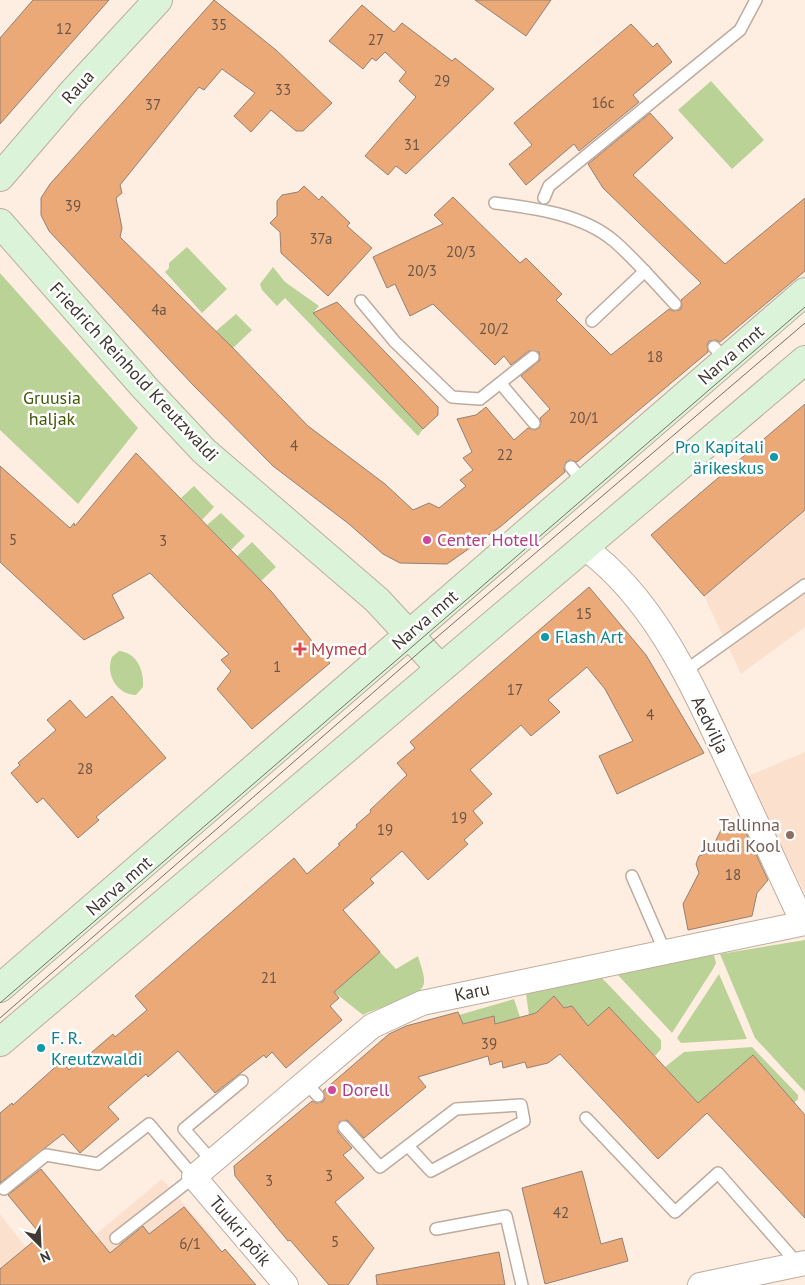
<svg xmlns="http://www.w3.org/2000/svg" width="805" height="1285" viewBox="0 0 805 1285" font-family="'PT Sans',sans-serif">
<rect width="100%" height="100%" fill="#feeee2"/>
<g fill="#fbe0cd">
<polygon points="805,404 805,627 741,674 704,596 651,535"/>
<polygon points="805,752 805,893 746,777"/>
<polygon points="162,1179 216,1241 160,1285 0,1285 0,1214 47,1275"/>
</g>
<g fill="#bad296">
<polygon points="711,81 764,140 732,169 678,110"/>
<polygon points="187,247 227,289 202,313 165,272 169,268 169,263"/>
<polygon points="273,267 285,282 319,306 313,313 423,429 418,436 285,298 277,306 262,290 260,284"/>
<polygon points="0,273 138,428 78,504 0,430"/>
<polygon points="236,314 252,330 233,348 216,331"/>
<polygon points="194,486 214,507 202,520 181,498"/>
<polygon points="221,513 245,536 231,550 207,525"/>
<polygon points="252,542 276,567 261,581 237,556"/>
<path d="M119,651C137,653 144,670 143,687L136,695C117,695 105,674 112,657Z"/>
<polygon points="805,940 805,1092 755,1038 720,954"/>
<path d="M380,952L396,969L418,956C420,964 425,975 424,983C422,999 376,1007 363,1015L334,992Z"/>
<polygon points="714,955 716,963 713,969 672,1033 617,974"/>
<polygon points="719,974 747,1039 681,1043 677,1038"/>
<polygon points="602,978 661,1040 661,1049 655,1056 609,1007 580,1034 572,1006 564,1008 554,996 536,1013 529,1015 526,994"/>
<polygon points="514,999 520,1017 495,1024 493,1016 462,1024 459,1015"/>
<polygon points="752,1047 798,1095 798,1099 794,1103 753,1055 698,1103 665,1067 684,1052"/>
</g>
<g fill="#eba978" stroke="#938074">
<polygon points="33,0 109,0 0,124 0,38"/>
<polygon points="214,0 276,50 332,103 303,131 296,131 271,110 251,132 234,116 255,93 222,69 204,90 199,87 120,185 122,193 116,198 122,228 120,237 233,348 308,426 385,484 413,510 429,503 439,508 466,486 460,480 473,470 463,458 472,452 457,419 476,415 486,407 514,440 528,428 535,430 539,428 541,422 540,418 550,409 521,376 540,360 539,352 529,351 511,365 504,356 495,365 433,304 410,316 395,284 387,288 373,257 443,224 434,215 453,197 520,263 526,258 562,294 556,300 611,355 669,309 673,311 680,310 682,306 681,300 701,283 603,188 588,164 650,113 673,138 633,175 725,264 805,198 805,271 720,342 716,340 709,341 707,345 708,352 577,462 570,460 566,462 564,468 565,472 500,527 447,564 400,563 383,554 349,524 273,466 194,386 104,290 49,231 41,215 41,198 50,184"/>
<polygon points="475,0 551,0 526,36"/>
<polygon points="362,5 394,32 402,23 452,61 455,58 494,89 406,174 396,166 388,175 365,156 416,97 399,81 406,72 385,52 376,61 372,58 363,69 329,41"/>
<polygon points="631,24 653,47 657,43 672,62 633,95 639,102 579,151 574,144 526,185 509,164 532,145 514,123"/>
<polygon points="304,186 319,200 322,196 350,223 347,226 372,248 328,296 281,253 280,232 270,223 277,216 277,201 282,195 298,192"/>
<polygon points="337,302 438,407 438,415 423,429 313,313"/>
<polygon points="805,404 805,510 704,596 651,535"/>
<polygon points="136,453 271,591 330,663 252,729 217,689 231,671 221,660 229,654 150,573 112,595 124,618 84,640 0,562 0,466 70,528 74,523 75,526"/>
<polygon points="589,587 646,655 704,753 617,794 599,756 633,741 605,689 587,667 548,700 560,712 531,736 521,725 470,770 492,794 473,811 483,823 464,840 468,844 428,880 402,851 370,879 374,883 343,910 380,952 334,992 339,998 330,1006 342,1020 286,1068 272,1052 266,1058 264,1055 215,1093 178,1051 148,1077 146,1074 108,1107 119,1119 80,1153 63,1134 0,1183 0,1113 12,1103 13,1105 62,1061 69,1070 77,1063 78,1064 113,1034 115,1037 147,1010 135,996 294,858 307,874 340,845 338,844 357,827 356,825 371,812 370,810 407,775 397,763 415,748 410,742"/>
<polygon points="112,696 166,758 96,817 99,820 78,838 43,798 37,803 11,773 20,765 18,763 56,730 47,720 70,700 86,718"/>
<polygon points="740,820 768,880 757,893 752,916 688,930 683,904 699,873 696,864 699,856 710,852 722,828"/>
<polygon points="554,996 564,1008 572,1006 588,1026 609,1007 698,1103 753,1055 805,1115 805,1218 707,1113 658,1159 560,1054 548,1063 527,1068 525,1062 503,1068 502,1061 490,1065 488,1056 418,1077 426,1087 364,1138 347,1120 339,1122 338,1132 352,1148 343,1155 364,1178 335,1202 374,1248 348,1285 329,1285 290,1240 288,1241 235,1176 234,1166 312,1101 316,1103 323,1102 325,1098 323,1091 389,1034 406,1026 458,1012 463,1024 494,1016 495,1024 536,1013"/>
<polygon points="41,1169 110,1253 143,1226 149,1234 184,1207 222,1252 225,1249 256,1285 0,1285 0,1269 41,1235 8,1195"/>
<polygon points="582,1171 601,1244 622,1238 628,1261 545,1284 522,1188"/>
<polygon points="499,1252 505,1285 377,1285 376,1275"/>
</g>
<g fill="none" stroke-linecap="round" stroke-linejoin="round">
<g stroke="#beab9d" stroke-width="14">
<g id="lane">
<polyline points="544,198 549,186 740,30 756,0"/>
<path d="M495,203C534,208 582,214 614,241C636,260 655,283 675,304"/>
<polyline points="361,301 395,342 452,397 480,399 533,357"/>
<polyline points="592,321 645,271"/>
<polyline points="714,347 726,360"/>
<polyline points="501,384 534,423"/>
<polyline points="571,467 584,483"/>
<polyline points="685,671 805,585"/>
<polyline points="632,876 665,952"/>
<polyline points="305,1082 318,1096"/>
<polyline points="586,1118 675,1212 718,1173 798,1264"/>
<polyline points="344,1127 380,1167 456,1109 521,1105 524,1121 431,1171 408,1146"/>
<polyline points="213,1162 184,1129 242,1081"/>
<polyline points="4,1189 46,1155 98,1164 149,1124 194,1177 116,1238"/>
<polyline points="436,1229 506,1216 522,1285"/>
</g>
</g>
<g stroke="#beab9d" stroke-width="26">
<g id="street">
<path d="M585,548C657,601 694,689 731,768C755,819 779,871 803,923"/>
<polyline points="286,1285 194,1177 372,1026 422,1003 805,923"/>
<polyline points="700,1285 805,1263"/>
</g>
</g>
<g stroke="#beab9d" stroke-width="30">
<g id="secondary">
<polyline points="0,177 72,93 158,0"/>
<polyline points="0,223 144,387 204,451 377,600 440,668"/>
<polyline points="0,988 805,292"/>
<polyline points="0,1042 805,360"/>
</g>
</g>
<use href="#lane" stroke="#fff" stroke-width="11"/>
<use href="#street" stroke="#fff" stroke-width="24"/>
<use href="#secondary" stroke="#dbf3d9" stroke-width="28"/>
<g stroke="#796e67" stroke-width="1">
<polyline points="0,1003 805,307"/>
<polyline points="0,1018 423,649 805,323"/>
</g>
</g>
<g fill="#0f9aa8" stroke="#fff" stroke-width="2">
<circle cx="774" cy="457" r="5"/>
<circle cx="545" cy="637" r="5"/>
<circle cx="41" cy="1048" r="5"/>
</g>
<g fill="#d1479c" stroke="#fff" stroke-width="2">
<circle cx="427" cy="540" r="5"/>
<circle cx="332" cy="1090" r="5"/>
</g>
<path fill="#e0444e" stroke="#fff" stroke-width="2" d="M297.5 641.5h5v5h5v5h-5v5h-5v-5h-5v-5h5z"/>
<circle fill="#8d6e63" stroke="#fff" stroke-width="2" cx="790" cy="835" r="5"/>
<g text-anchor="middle" stroke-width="5" stroke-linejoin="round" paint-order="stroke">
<g font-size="15" fill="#6c5544">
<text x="219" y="30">35</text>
<text x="64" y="34">12</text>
<text x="376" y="45">27</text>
<text x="442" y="86">29</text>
<text x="283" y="95">33</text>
<text x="603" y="108">16c</text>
<text x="153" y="110">37</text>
<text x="412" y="150">31</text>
<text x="73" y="211">39</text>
<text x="321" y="244">37a</text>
<text x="461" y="257">20/3</text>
<text x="422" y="276">20/3</text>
<text x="159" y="315">4a</text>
<text x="494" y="334">20/2</text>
<text x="655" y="362">18</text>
<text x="584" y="423">20/1</text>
<text x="294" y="451">4</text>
<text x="505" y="460">22</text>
<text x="13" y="545">5</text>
<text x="163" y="546">3</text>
<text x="584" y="619">15</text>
<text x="277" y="672">1</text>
<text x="515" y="695">17</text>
<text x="650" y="720">4</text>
<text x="85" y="774">28</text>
<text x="459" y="823">19</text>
<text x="385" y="835">19</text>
<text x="733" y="880">18</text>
<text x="269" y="983">21</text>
<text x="489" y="1049">39</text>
<text x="329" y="1181">3</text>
<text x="269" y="1186">3</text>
<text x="561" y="1218">42</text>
<text x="335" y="1247">5</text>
<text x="190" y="1249">6/1</text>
</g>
<g font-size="18" fill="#413933" stroke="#fff">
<text transform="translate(78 87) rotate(-48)" y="6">Raua</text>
<text transform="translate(731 355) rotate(-41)" y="6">Narva mnt</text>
<text transform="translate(134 372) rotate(47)" y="6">Friedrich Reinhold Kreutzwaldi</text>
<text transform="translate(425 620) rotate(-41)" y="6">Narva mnt</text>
<text transform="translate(710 725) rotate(64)" y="6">Aedvilja</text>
<text transform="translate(119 886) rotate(-41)" y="6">Narva mnt</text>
<text transform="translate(472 992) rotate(-12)" y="6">Karu</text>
<text transform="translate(240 1231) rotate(50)" y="6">Tuukri põik</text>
</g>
<g font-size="18" fill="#415805" stroke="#fff">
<text x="52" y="404">Gruusia<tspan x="52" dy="21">haljak</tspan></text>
</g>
<g font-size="18" fill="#0d838f" stroke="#fff" text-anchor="start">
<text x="764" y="453" text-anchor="end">Pro Kapitali<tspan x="764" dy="21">ärikeskus</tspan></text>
<text x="555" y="643">Flash Art</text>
<text x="51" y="1044">F. R.<tspan x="51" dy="21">Kreutzwaldi</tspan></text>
</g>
<g font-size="18" fill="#b23c85" stroke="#fff" text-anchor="start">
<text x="437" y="546">Center Hotell</text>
<text x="342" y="1096">Dorell</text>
</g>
<g font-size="18" fill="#be3a42" stroke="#fff" text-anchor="start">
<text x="311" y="655">Mymed</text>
</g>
<g font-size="18" fill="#785e54" stroke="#fff" text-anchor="end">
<text x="780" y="831">Tallinna<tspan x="780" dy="21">Juudi Kool</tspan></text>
</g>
</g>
<g transform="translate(40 1245) rotate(156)" stroke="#ffffff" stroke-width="4" paint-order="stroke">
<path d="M0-4L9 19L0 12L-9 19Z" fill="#413933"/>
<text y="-8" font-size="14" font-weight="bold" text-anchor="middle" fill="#413933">N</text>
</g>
</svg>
